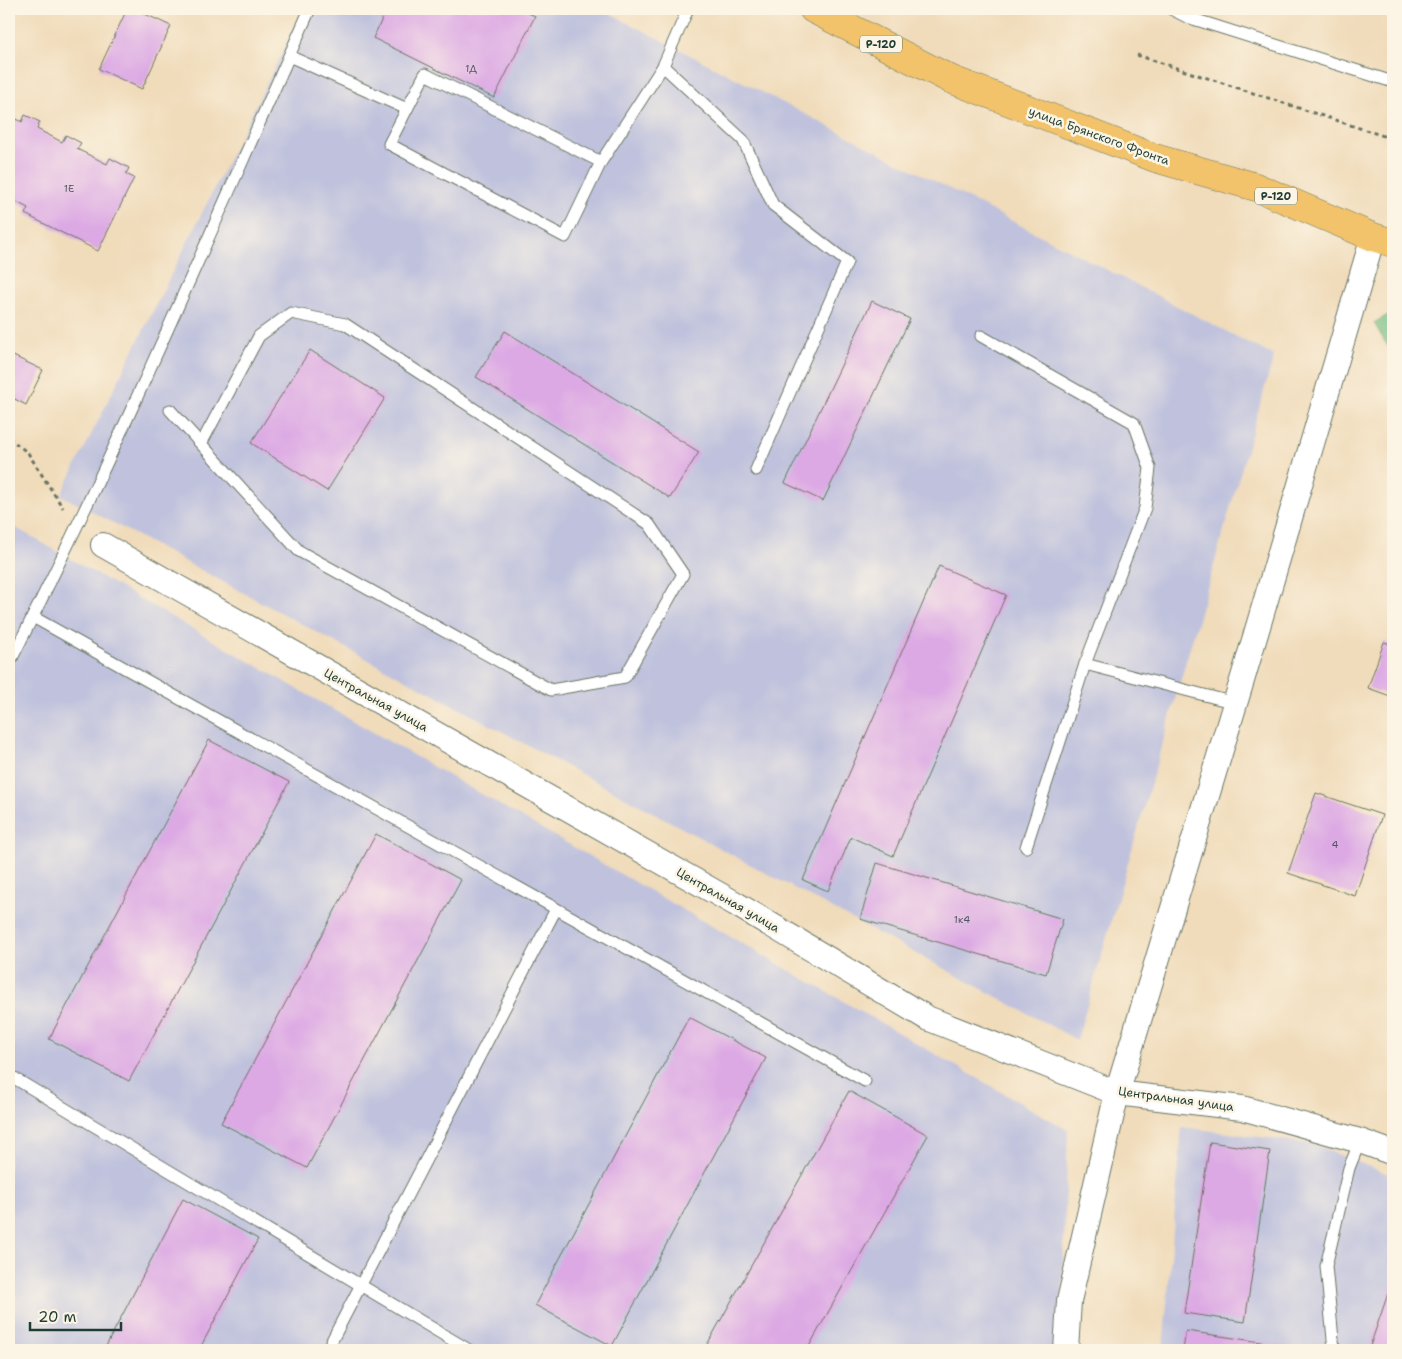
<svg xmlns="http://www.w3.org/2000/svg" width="1402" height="1359" viewBox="0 0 1402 1359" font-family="'Shantell Sans',sans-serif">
<rect width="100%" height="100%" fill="#fcf5e5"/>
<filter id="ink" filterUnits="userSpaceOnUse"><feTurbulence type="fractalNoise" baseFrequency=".02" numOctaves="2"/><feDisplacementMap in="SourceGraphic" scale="10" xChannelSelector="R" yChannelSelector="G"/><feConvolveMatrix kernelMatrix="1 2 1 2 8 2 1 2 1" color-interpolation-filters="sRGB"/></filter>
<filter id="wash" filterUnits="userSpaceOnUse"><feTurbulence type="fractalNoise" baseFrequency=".0096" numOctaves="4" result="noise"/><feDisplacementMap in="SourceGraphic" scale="20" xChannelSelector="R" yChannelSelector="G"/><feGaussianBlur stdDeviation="1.12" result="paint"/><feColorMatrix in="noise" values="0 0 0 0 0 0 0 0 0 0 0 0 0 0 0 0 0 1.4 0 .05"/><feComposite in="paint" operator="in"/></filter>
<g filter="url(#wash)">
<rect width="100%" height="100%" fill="#f0dbba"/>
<g fill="#c0c2dd">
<polygon points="304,9 601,9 1274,356 1077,1040 61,495"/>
<polygon points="9,441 11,525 1068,1130 1060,1350 9,1350"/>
<polygon points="1182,1127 1312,1144 1393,1176 1393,1350 1163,1350"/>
</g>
<polygon fill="#77be84" stroke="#4b7e5c" points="1393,312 1393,355 1374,323"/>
<g id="blocks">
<g fill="#dca9e4">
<polygon points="127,9 134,9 171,26 142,89 99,69"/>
<polygon points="387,9 520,9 535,16 494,98 373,38"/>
<polygon points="9,115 22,122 25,115 40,122 37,129 62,142 66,135 81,143 77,149 107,164 110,158 129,168 126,174 134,178 98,251 25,214 28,208 9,198"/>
<polygon points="872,301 910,319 823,501 785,483"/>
<polygon points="505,331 699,452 670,498 476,377"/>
<polygon points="310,350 385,398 327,491 251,443"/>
<polygon points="9,354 43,370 26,405 9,396"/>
<polygon points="939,566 1006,595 893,856 851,837 828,891 803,880"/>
<polygon points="1384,642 1393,645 1393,697 1368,688"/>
<polygon points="209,740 289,782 129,1081 49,1039"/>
<polygon points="1316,793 1382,815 1355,896 1288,873"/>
<polygon points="376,834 461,880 307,1168 221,1123"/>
<polygon points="877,863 1063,919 1046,974 860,919"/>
<polygon points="689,1017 766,1058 612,1346 535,1305"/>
<polygon points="849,1091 928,1135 807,1350 704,1350"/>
<polygon points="1210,1142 1270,1151 1245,1322 1184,1313"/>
<polygon points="183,1199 258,1239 199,1350 104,1350"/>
<polygon points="1393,1279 1393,1350 1374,1350 1369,1349"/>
<polygon points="1186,1331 1309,1349 1309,1350 1183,1350"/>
</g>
</g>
</g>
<g filter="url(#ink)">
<use href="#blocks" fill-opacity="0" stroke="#687463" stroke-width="1"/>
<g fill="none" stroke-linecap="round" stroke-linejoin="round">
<g stroke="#687463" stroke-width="13">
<g id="lane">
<polyline points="1171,9 1187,17 1393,82"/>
<polyline points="289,56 407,109"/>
<polyline points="663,66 743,140 773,205 847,262 756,470"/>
<polyline points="601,162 425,74 389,144 565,237 601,162 663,66 688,9"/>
<polyline points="981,336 1134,423 1150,468 1145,508 1085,664 1026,847"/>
<polyline points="170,410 299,551 551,690 625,677 683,574 649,524 345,324 291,313 259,336 201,444"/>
<polyline points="33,617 865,1081"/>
<path d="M9,664C118,450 212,228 310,9"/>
<polyline points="1085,664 1235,703"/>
<polyline points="9,1075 469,1350"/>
<polyline points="327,1350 556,909"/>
<polyline points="1334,1350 1326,1266 1349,1168 1360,1141"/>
</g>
</g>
<g stroke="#687463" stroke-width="26">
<g id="street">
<polyline points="103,545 736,904 927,1018 1117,1093 1242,1108 1360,1141 1393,1153"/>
<polyline points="1066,1350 1069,1301 1117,1093 1244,674 1373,237"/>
</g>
</g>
<g stroke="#687463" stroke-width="29">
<polyline id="primary" points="813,9 950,79 1155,158 1256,187 1373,237 1393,243"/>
</g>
<g stroke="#687463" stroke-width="3" stroke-dasharray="4 4" stroke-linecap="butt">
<polyline points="1137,55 1393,139"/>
<polyline points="9,438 28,453 63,508"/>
</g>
<use href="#lane" stroke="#fff" stroke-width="11"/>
<use href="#street" stroke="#fff" stroke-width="24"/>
<use href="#primary" stroke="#f2c36a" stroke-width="28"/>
</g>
</g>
<g text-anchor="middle" stroke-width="5" stroke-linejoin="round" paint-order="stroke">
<g font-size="10" fill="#4e5860">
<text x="471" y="72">1Д</text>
<text x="69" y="192">1Е</text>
<text x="1335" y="848">4</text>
<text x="962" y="923">1к4</text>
</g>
<g fill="#fcf5e5" stroke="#617469" stroke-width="1">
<rect x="860" y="35.5" width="42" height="17" rx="4"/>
<rect x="1255" y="187.5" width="42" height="17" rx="4"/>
</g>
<g font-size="11" font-weight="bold" fill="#1f3d34">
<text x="881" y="48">Р-120</text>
<text x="1276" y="200">Р-120</text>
</g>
<g font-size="12" fill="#1f3d34" stroke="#fcf5e5">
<text transform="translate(1099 136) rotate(20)" y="4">улица Брянского Фронта</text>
<text transform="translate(376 700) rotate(29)" y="4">Центральная улица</text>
<text transform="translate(728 900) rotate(30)" y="4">Центральная улица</text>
<text transform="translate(1176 1099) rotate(8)" y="4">Центральная улица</text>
</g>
</g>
<rect width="1402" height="1359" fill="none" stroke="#fcf5e5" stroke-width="30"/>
<path d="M30 1322v8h91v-8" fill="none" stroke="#1f3d34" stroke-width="2.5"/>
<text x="38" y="1322" font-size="15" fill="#1f3d34" stroke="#fcf5e5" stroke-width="4" paint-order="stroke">20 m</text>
</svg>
